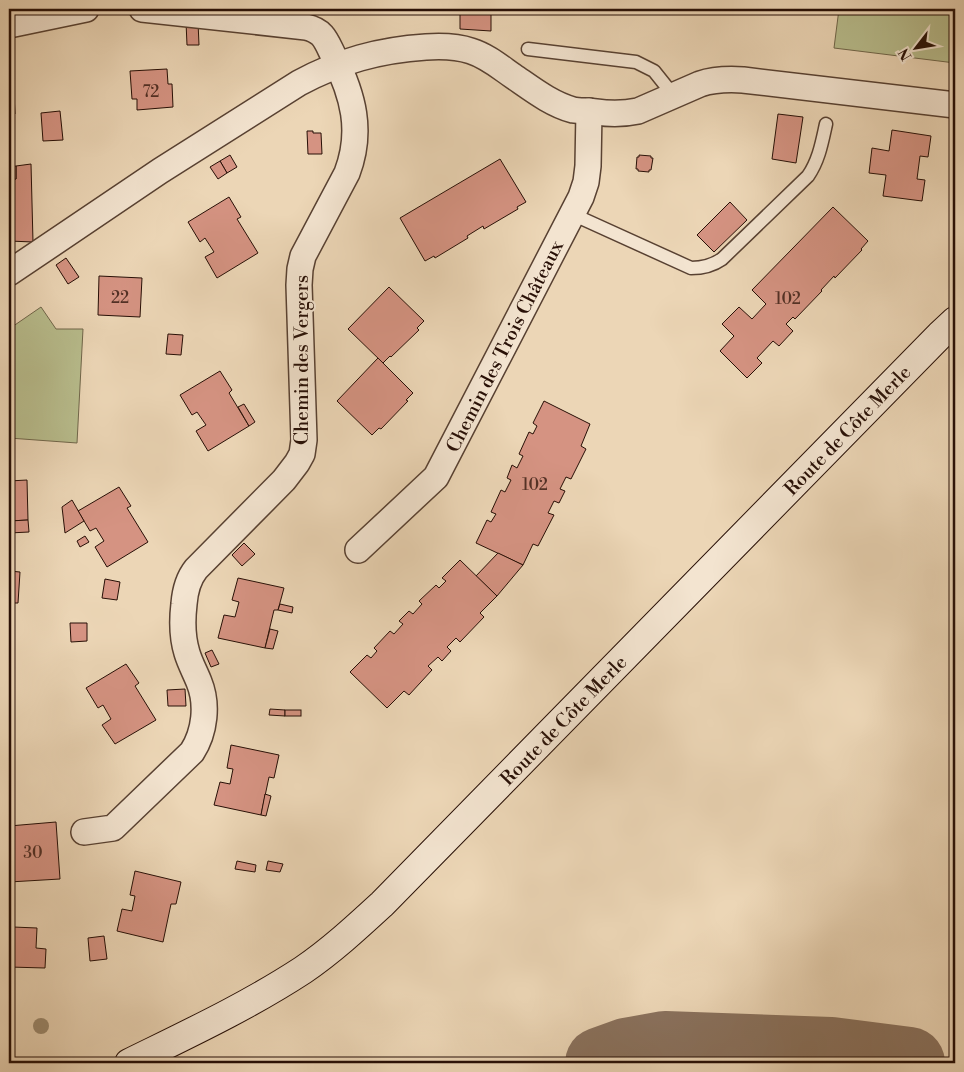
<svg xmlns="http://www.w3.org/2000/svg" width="964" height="1072" viewBox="0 0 964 1072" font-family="'Libre Bodoni',serif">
<rect width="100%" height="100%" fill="#ecd6b6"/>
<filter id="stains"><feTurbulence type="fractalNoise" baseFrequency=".004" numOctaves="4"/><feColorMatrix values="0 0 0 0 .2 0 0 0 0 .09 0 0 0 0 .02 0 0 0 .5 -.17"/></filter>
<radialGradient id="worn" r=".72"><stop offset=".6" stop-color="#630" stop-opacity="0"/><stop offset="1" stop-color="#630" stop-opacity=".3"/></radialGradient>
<g fill="#b8bd8d" stroke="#70664a">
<polygon points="839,9 955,9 955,63 834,48"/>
<polygon points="41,307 56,329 83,329 77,443 9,438 9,329"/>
</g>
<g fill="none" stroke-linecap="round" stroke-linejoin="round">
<polyline stroke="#8a725e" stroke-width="72" points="601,1063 626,1054 665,1047 831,1053 909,1063"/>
</g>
<g fill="#d59382" stroke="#270f06">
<polygon points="460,9 491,9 491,31 460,29"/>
<polygon points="186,22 198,22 199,45 187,45"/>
<polygon points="167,69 168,84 172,84 173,107 137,110 137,99 132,99 130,71"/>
<polygon points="9,74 13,74 15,114 10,114"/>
<polygon points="60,111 63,140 43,141 41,113"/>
<polygon points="778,114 803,117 796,163 772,159"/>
<polygon points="892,130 931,136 928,157 920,156 917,179 925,180 922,201 883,196 886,175 869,173 872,148 889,151"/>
<polygon points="307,131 313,131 313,133 321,133 322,154 308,154"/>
<polygon points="230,155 237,167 227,173 220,161"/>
<polygon points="639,155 651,156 651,158 653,158 651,170 649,170 649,172 638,171 638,169 636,169 637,157 639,157"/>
<polygon points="500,159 526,202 517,207 518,209 484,229 483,226 467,236 468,238 435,258 434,256 425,261 400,218"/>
<polygon points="220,161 227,173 218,179 210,167"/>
<polygon points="31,164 33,242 9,241 9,179 16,179 16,166"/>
<polygon points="16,166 16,179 9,179 9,167"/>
<polygon points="229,197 241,217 237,219 258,253 217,278 205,257 214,252 205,238 200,242 188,222"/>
<polygon points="730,202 747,220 714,252 697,235"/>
<polygon points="833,207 868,241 861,249 862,250 835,278 834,276 821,290 822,291 795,319 793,317 786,324 793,331 779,346 773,341 757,358 762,363 747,378 720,351 734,336 722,324 739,307 752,319 766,304 752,290"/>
<polygon points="66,258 79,277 68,284 56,265"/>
<polygon points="99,276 142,278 140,317 98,315"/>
<polygon points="389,287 424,321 417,328 419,330 391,357 390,356 383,363 348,329"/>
<polygon points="168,334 183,335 181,355 166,354"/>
<polygon points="378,358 413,393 406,400 408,401 381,429 379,428 372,435 337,401"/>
<polygon points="220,371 232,390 229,393 249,426 208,451 196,431 206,425 197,412 192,415 180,395"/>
<polygon points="544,401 590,424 581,446 586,449 571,479 566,477 560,489 565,491 559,503 554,501 548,513 554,515 538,546 533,544 523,565 476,543 487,520 491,522 496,514 491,512 501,490 505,492 511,480 507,478 512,465 517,468 523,456 519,454 529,432 533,434 537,426 533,423"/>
<polygon points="244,404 255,422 249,426 238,407"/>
<polygon points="27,480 28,520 9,521 9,481"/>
<polygon points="119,487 131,506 127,508 148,542 107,567 95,547 104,541 96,528 90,531 78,511"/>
<polygon points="72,500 84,521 65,533 62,507"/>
<polygon points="28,520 29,532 9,533 9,521"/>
<polygon points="85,536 89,542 80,547 77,541"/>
<polygon points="244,543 255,554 242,566 232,555"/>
<polygon points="498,553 523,565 497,596 476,576"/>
<polygon points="460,560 497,596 480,613 484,617 460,642 456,638 447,647 451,651 442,661 438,657 428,666 432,670 409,695 404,691 387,708 350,672 367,655 371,658 377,651 374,648 390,631 394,634 403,624 399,621 409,611 413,614 422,604 419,601 436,585 439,588 446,581 442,578"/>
<polygon points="9,571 20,572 18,603 9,603"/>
<polygon points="238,578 284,588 278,610 274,610 265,648 218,638 224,615 235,617 239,602 232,600"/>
<polygon points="105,579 120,582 117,600 102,598"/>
<polygon points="280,604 293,607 292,613 278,610"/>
<polygon points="70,623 87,623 87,641 71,642"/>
<polygon points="270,629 278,631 273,649 265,648"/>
<polygon points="212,650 219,664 211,667 205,653"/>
<polygon points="126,664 139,683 135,686 156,720 115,744 102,725 111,719 103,705 98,708 86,688"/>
<polygon points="185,689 186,706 168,706 167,690"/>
<polygon points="270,709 285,710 285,716 269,715"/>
<rect x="285" y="710" width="16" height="6"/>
<polygon points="231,745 279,755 274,778 269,777 261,815 214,805 220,782 230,784 233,769 227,768"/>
<polygon points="265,794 271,796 266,816 261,815"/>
<polygon points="56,822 60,879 9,882 9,826"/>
<polygon points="237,861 256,865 255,872 235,869"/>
<polygon points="268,861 283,864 280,872 266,870"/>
<polygon points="135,871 181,882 176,904 171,904 163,942 117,931 122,909 132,911 135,896 130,895"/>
<polygon points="13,927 37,928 36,948 46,949 45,968 9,967 9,956 11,956"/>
<polygon points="104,936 107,959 90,961 88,938"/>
</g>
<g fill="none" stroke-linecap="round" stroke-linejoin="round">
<g stroke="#584132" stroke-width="15">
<g id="service">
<polyline points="528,49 636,62 654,71 674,96"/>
<path d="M572,214L691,268C703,268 712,266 722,259L808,176C819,160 822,142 826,124"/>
</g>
</g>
<g stroke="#584132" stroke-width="28">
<g id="minor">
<polyline points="9,25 86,9"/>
<path d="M9,273L160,171L299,83C340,61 379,50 426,47C441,46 456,46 471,51C487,56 500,67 513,76C532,89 551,104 573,110C580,111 588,111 596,112C610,114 624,114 638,111L700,84C715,79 728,79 743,80L955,105"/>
<polyline points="358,550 436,477 581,197 586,182 588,166 589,111"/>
<path d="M84,832L113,828L192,752C205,732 208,704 199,682C195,672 190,663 187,653C182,637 182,621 184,604C185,591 188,579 196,569L284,480L297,463L302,454L304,440L299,285L300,269L303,256L347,173C363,131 353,95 334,57C326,41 324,31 306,27L142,9"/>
</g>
</g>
<g stroke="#270f06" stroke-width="30">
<path id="secondary" d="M129,1063C188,1034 248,1006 303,970C331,951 357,927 382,904L940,335L955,321"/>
</g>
<use href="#service" stroke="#f3e4d0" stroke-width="12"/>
<use href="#minor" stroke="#f3e4d0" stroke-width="25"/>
<use href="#secondary" stroke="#f3e4d0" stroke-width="28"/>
</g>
<circle fill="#9c8a6f" cx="41" cy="1026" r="8"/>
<g text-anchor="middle" stroke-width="4" stroke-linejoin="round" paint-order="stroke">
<g font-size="16" fill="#523025">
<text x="151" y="97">72</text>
<text x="120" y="303">22</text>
<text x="788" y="304">102</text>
<text x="535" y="490">102</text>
<text x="33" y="858">30</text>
</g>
<g font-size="19" fill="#270f06" stroke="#f3e4d0">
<text transform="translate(504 346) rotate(-63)" y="7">Chemin des Trois Châteaux</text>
<text transform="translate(301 360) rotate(-90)" y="7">Chemin des Vergers</text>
<text transform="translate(847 430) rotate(-46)" y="7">Route de Côte Merle</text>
<text transform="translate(563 720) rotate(-46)" y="7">Route de Côte Merle</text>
</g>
</g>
<rect width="964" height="1072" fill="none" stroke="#ecd6b6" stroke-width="30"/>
<rect x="10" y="10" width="944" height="1052" fill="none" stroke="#270f06" stroke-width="2.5"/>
<rect x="15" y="15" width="934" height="1042" fill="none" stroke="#270f06"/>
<g transform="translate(916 48) rotate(239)" stroke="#f3e4d0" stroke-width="4" paint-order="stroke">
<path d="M0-4L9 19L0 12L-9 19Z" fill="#270f06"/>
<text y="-8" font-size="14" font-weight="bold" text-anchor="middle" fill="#270f06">N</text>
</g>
<rect width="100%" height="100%" filter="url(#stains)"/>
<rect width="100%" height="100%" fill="url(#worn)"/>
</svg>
